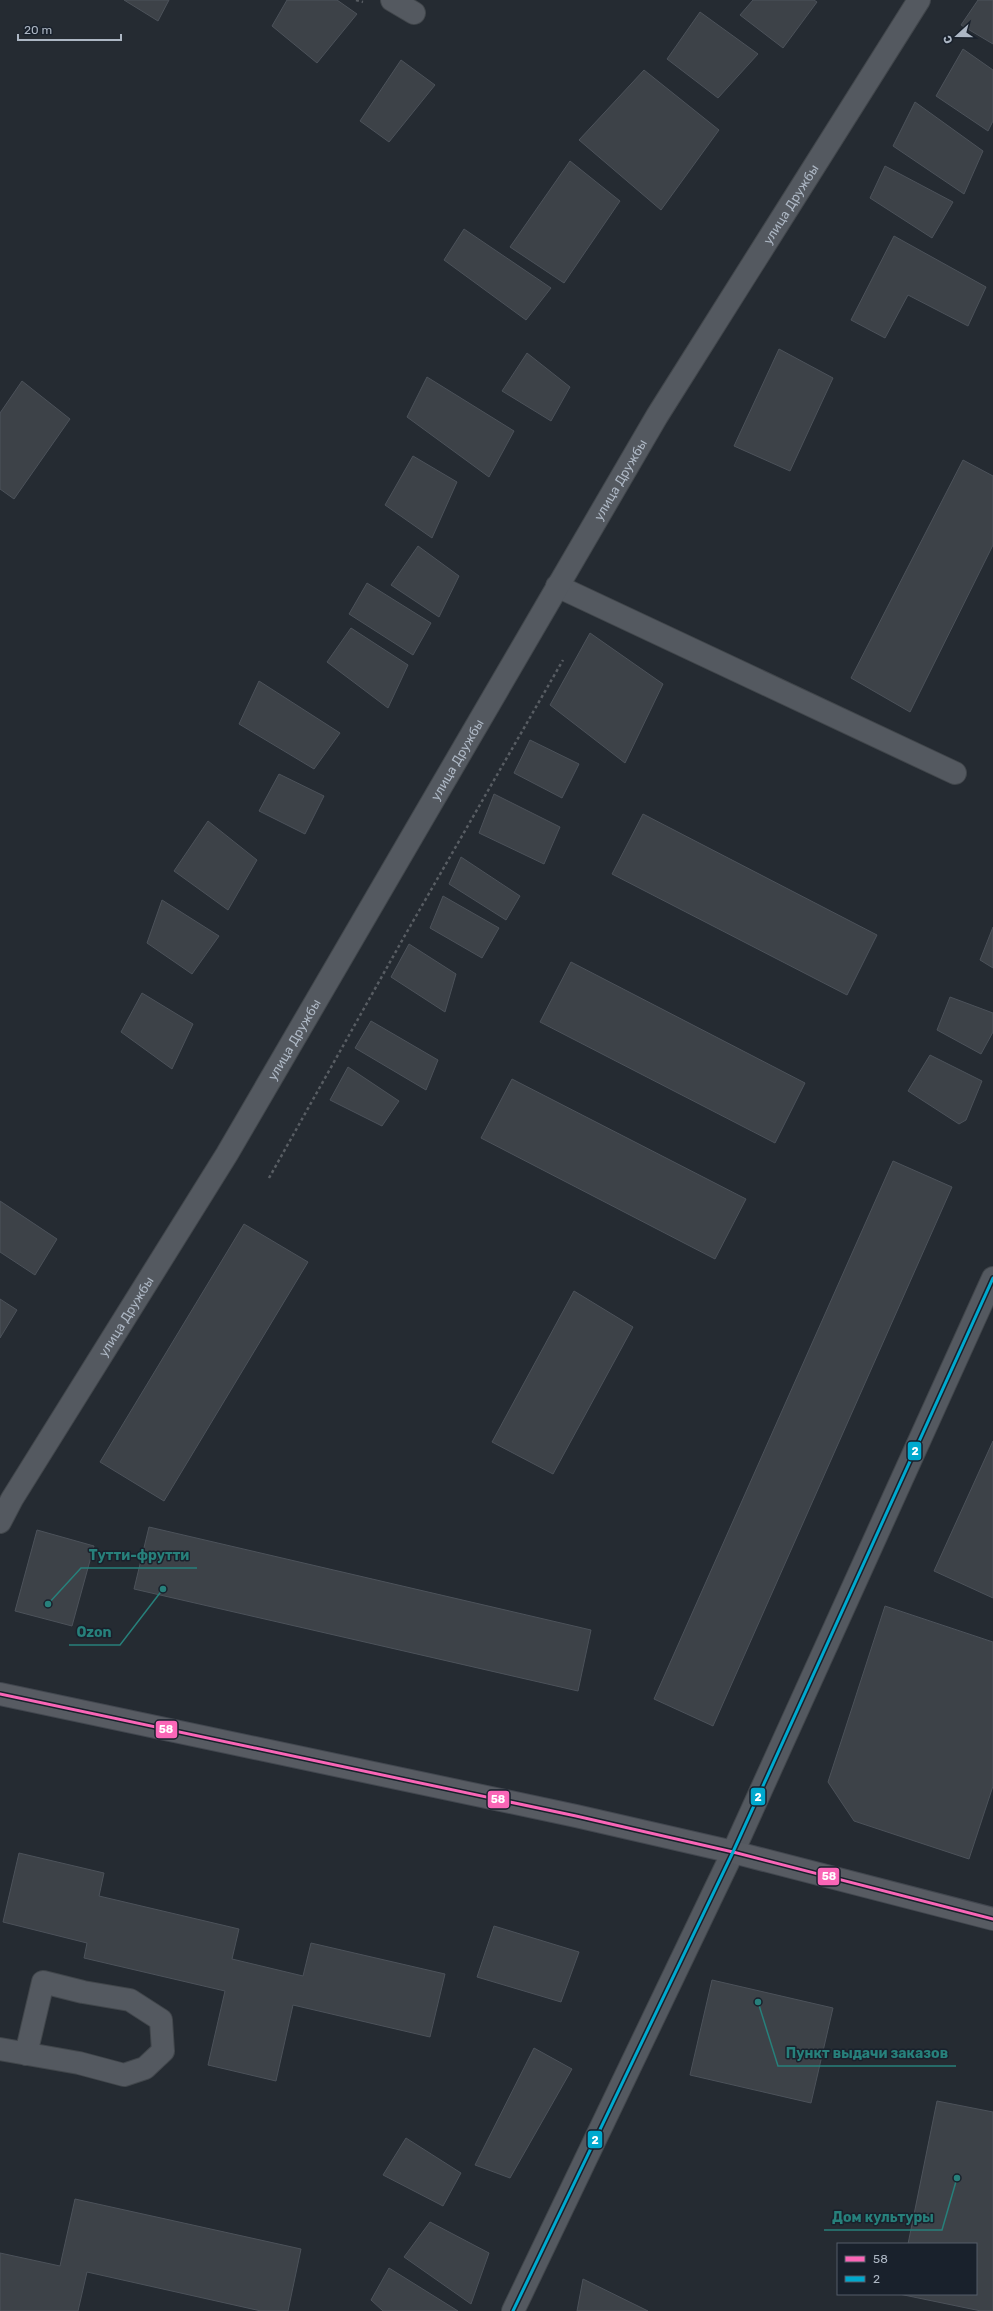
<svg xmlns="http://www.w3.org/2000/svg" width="993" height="2311" viewBox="0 0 993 2311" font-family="Rubik,sans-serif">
<rect width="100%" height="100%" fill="#252b32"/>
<g fill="#3d4248" stroke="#4c525a">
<polygon points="124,0 169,0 158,21"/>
<polygon points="287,0 337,0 357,14 317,63 272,26"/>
<polygon points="753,0 814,0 817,2 783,48 740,15"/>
<polygon points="978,0 993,0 993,44 961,25"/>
<polygon points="700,12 758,54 718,98 667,59"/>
<polygon points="963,49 993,70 993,121 988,131 936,96"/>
<polygon points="401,60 435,85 389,142 360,121"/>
<polygon points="644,70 719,130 661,210 579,140"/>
<polygon points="915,102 983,151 964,194 893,146"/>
<polygon points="570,161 620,201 564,283 510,247"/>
<polygon points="885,166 953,202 932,238 870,198"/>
<polygon points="464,229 551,288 526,320 444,260"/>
<polygon points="894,236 986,287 968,326 908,295 885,338 851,320"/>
<polygon points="779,349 833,378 790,471 734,446"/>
<polygon points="527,353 570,387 551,421 502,391"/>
<polygon points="427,377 514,431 489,477 407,417"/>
<polygon points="22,381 70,419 14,499 0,489 0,413"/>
<polygon points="413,456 457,482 432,538 385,505"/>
<polygon points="963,460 993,476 993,545 910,712 851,678"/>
<polygon points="418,546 459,576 439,617 391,585"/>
<polygon points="367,583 431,623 413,655 349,614"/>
<polygon points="351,628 408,665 388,708 327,662"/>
<polygon points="590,633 663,684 625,763 550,705"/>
<polygon points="259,681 340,733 314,769 239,724"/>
<polygon points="530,740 579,764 562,798 514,773"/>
<polygon points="279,774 324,796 305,834 259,811"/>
<polygon points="494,794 560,827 544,864 479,833"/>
<polygon points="643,814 877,935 847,995 612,874"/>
<polygon points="208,821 257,860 228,910 174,871"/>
<polygon points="461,857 520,896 506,920 449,884"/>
<polygon points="443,896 499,928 482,958 430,928"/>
<polygon points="162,900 219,936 192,974 147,943"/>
<polygon points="993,927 993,968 980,960"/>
<polygon points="409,944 456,974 445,1012 391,977"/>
<polygon points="571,962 805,1083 775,1143 540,1022"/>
<polygon points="142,993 193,1024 172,1069 121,1032"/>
<polygon points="950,997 993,1013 993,1032 981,1054 937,1030"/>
<polygon points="371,1021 438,1060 426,1090 355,1048"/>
<polygon points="930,1055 982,1081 966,1120 959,1124 908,1091"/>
<polygon points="348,1067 399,1101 382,1126 330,1100"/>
<polygon points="512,1079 746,1199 715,1259 481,1138"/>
<polygon points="893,1161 952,1187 713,1726 654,1699"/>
<polygon points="0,1201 57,1239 35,1275 0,1252"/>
<polygon points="244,1224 308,1262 164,1501 100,1462"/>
<polygon points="574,1291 633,1327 553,1474 492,1442"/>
<polygon points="0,1299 17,1310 0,1338"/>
<polygon points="993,1441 993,1598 934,1571"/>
<polygon points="149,1527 591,1630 578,1691 134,1589"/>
<polygon points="37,1530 94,1546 72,1626 15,1611"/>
<polygon points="885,1606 993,1642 993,1786 969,1859 854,1821 828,1782"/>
<polygon points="19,1853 104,1873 99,1896 239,1929 232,1959 303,1976 311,1943 445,1974 430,2037 293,2005 276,2081 208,2065 225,1991 84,1958 87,1943 3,1922"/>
<polygon points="494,1926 579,1952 561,2002 477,1977"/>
<polygon points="712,1980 833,2008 811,2103 690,2075"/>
<polygon points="534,2048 572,2069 510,2178 475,2165"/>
<polygon points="937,2101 993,2112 993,2311 981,2311 899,2294 976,2294 976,2244 908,2244"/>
<polygon points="406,2138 461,2173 443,2206 383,2175"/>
<polygon points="75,2199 301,2249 288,2311 261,2311 87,2272 78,2311 0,2311 0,2253 60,2266"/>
<polygon points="430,2222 489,2253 471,2304 404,2257"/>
<polygon points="389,2268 458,2311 383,2311 371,2300"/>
<polygon points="583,2279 648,2311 577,2311"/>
</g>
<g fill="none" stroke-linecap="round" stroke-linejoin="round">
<g stroke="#41464b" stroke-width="24">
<g id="minor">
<polyline points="392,0 414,13"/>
<polyline points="557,586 955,773"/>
<path id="s1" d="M0,1522L12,1499L227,1154L657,416L919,0"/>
<polyline points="0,2049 79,2063 124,2075 145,2068 163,2051 161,2020 130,2000 83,1992 43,1982 26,2054"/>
<polyline points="513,2311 733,1852 993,1278"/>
</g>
</g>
<g stroke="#42474f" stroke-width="24">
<polyline id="major" points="0,1694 576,1816 733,1852 993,1919"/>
</g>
<g stroke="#585d63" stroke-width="2.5" stroke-dasharray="3 3" stroke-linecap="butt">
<polyline points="356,0 363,2"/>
<polyline points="269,1178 404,937 563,660"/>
</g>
<use href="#minor" stroke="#545960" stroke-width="22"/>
<use href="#major" stroke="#575b62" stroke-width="22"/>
<g stroke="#19212c" stroke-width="6">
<polyline id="bus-1" points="0,1694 576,1816 733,1852 993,1919"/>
</g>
<g stroke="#19212c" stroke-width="6">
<polyline id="bus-2" points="513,2311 733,1852 993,1278"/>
</g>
<use href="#bus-1" stroke="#fa66b7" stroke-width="3"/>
<use href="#bus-2" stroke="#00a9ce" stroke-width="3"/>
</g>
<g text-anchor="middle" stroke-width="3" stroke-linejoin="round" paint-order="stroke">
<g font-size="13" fill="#adb7c4" stroke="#19212c">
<text dy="5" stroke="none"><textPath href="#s1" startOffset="1537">улица Дружбы</textPath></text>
<text dy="5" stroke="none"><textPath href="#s1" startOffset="1213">улица Дружбы</textPath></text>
<text dy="5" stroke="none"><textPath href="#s1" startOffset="889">улица Дружбы</textPath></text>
<text dy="5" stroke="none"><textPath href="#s1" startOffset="565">улица Дружбы</textPath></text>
<text dy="5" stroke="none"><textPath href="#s1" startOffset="241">улица Дружбы</textPath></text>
</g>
</g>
<path fill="none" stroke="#27807b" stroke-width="1.5" d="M48 1604L81 1568H197M163 1589L120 1645H69M758 2002L778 2066H956M957 2178L942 2230H824"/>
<g fill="#27807b" stroke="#19212c" stroke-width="1.5">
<circle cx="48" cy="1604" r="4"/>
<circle cx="163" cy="1589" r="4"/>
<circle cx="758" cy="2002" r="4"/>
<circle cx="957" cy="2178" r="4"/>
</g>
<g font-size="14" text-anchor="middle" font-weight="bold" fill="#27807b" stroke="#19212c" stroke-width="3" stroke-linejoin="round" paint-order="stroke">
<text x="139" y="1560">Тутти-фрутти</text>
<text x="94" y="1637">Ozon</text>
<text x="867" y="2058">Пункт выдачи заказов</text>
<text x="883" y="2222">Дом культуры</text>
</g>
<g stroke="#19212c" stroke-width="1.5">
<rect x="907" y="1441" width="15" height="20" rx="4" fill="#00a9ce"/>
<rect x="155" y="1720" width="23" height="19" rx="4" fill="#fa66b7"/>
<rect x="750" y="1787" width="16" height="19" rx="4" fill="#00a9ce"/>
<rect x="487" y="1790" width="23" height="19" rx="4" fill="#fa66b7"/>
<rect x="817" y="1867" width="23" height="19" rx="4" fill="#fa66b7"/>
<rect x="587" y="2130" width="16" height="19" rx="4" fill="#00a9ce"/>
</g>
<g font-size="11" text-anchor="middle" font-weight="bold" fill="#fff">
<text x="915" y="1455">2</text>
<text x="166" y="1733">58</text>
<text x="758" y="1801">2</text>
<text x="498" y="1803">58</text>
<text x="829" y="1880">58</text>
<text x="595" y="2144">2</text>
</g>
<rect x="837" y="2243" width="140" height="52" fill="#19212c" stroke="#545d69"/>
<rect x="845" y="2256" width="20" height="6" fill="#fa66b7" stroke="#545d69"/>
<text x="873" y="2263" font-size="12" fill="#adb7c4">58</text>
<rect x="845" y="2276" width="20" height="6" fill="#00a9ce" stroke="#545d69"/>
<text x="873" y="2283" font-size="12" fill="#adb7c4">2</text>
<g transform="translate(957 36) rotate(249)" stroke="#19212c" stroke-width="3" paint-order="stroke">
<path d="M0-3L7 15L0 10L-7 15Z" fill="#adb7c4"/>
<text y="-6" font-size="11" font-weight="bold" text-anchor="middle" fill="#adb7c4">С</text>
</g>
<path d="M18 34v6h103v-6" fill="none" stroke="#adb7c4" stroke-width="2"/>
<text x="24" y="34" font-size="12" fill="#adb7c4" stroke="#19212c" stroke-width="3" paint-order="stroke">20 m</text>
</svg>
